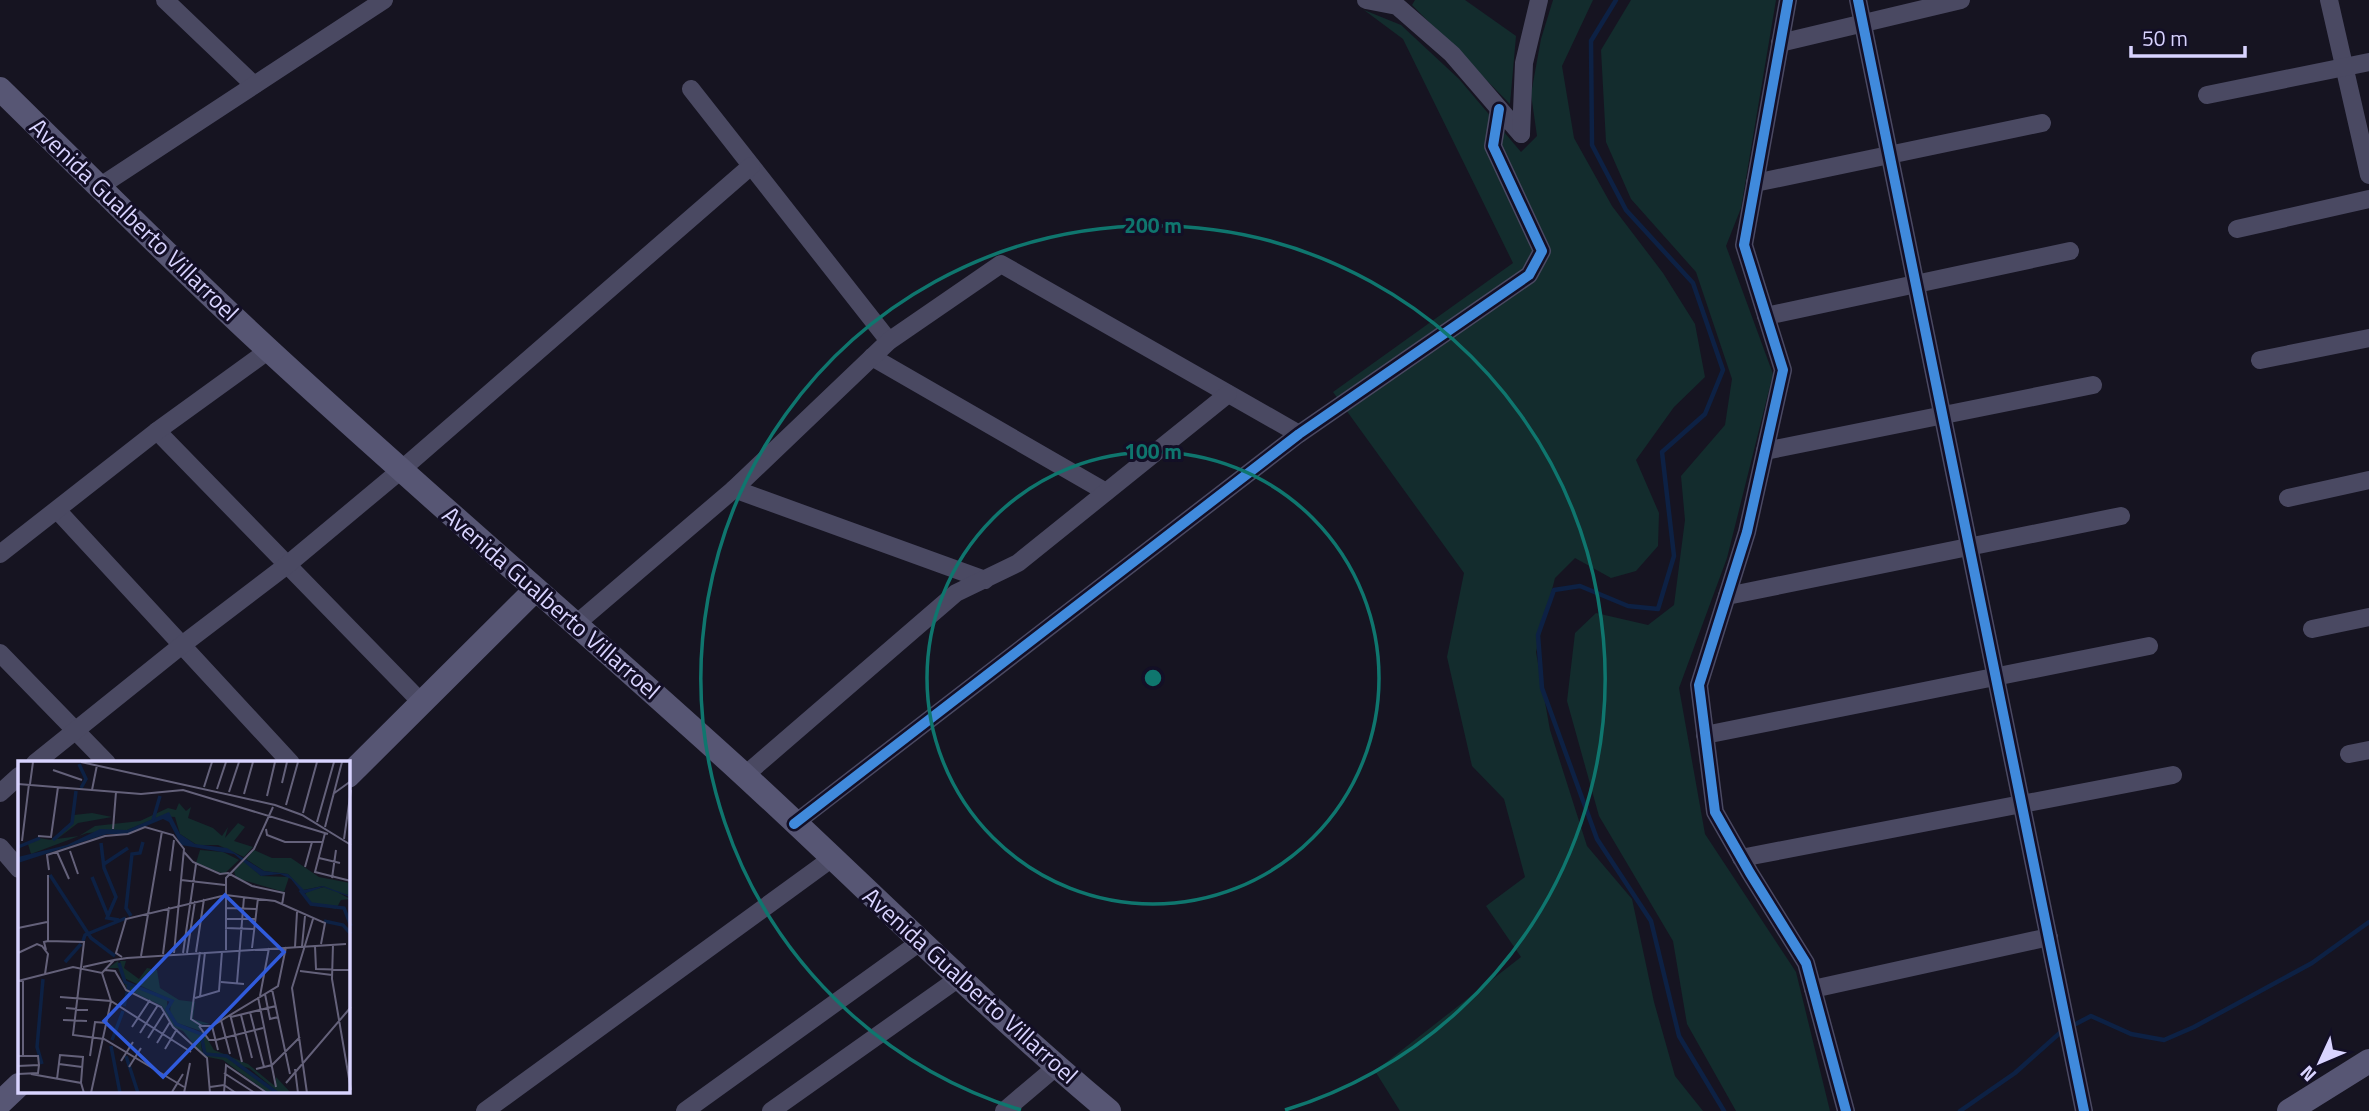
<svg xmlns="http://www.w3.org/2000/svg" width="2369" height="1111" viewBox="0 0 2369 1111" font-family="'Titillium Web',sans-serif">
<rect width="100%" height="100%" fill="#161421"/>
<g fill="#132c2d">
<polygon points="1415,0 1465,0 1516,36 1510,104 1412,5"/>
<polygon points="1553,0 1593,0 1562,66 1574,138 1612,206 1663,273 1695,324 1705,377 1674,407 1636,460 1659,513 1658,546 1636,571 1611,578 1575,558 1555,578 1536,652 1550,730 1587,846 1632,899 1654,1002 1675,1076 1703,1111 1400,1111 1375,1071 1521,957 1486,906 1525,877 1504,799 1472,766 1447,657 1464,573 1333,392 1513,263 1403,39 1364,10 1401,25 1459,79 1521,152 1537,136 1531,94 1541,39"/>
<polygon points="1631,0 1776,0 1741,208 1726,246 1773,374 1727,558 1679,688 1705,834 1796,972 1830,1111 1736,1111 1687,1024 1673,941 1599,816 1567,701 1575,633 1596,613 1648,625 1674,605 1685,520 1681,476 1725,425 1732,379 1696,272 1631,199 1606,142 1601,50"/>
</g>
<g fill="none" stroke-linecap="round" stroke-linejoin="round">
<g stroke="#0d2144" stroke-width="4.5">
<polyline points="1616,0 1591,41 1592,145 1626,210 1693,283 1723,370 1705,414 1662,452 1674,556 1658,609 1628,606 1580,586 1554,590 1538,635 1542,688 1597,839 1651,921 1679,1036 1724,1111"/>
<polyline points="2070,1027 2091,1016 2131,1034 2164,1040 2194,1027 2312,963 2369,922"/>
<polyline points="1960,1111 2015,1073 2062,1031"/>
</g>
<g stroke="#4a4962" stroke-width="18">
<polyline points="165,0 254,85"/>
<polyline points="1366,0 1397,6 1452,54 1521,134"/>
<polyline points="1788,0 1744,245 1783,370 1747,532 1699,685 1715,812 1750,873 1806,963 1846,1111"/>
<polyline points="1858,0 2084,1111"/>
<polyline points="2329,0 2369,175"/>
<polyline points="1780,43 1961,0"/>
<polyline points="691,89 889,341"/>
<polyline points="2207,95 2369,62"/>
<polyline points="1521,134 1524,63 1539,0"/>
<polyline points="1755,183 2042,123"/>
<polyline points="99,187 384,0"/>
<polyline points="2237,229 2369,199"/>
<polyline points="1766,316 2070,251"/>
<polyline points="872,357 1106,492"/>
<polyline points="2260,360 2369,338"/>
<polyline points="157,431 422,703"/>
<polyline points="1765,451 2093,385"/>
<polyline points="734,489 985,580"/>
<polyline points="2288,498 2369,480"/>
<polyline points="57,510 291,763"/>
<polyline points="0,554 157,431 269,350"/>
<polyline points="1727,596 2121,516"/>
<polyline points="576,624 734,489 889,341 1001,264 1299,434"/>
<polyline points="2312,629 2369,617"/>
<polyline points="0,653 107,763"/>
<polyline points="1705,735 2149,646"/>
<polyline points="2349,754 2369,750"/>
<polyline points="35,763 182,645 287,565 401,470 751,166"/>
<polyline points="744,776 956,593 1018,563 1228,394"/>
<polyline points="0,793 19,776"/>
<polyline points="794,824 1299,434 1529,275 1542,251 1493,146 1499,109"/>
<polyline points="0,847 19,869"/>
<polyline points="1741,858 2173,775"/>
<polyline points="1813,989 2049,937"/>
<polyline points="485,1111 831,859"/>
<polyline points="685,1111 920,942"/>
<polyline points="771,1111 959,978"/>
<polyline points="1004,1111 1056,1067"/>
</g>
<g stroke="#575674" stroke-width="24">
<path d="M0,89C90,177 179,268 272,353C426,495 586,631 741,772C864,885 981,1004 1109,1111"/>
<polyline points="348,776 535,590"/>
<polyline points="0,1103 19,1085"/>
<polyline points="2289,1111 2369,1061"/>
</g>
<g stroke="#130f26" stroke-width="15">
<g id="cycleway">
<polyline points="1788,0 1744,245 1783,370 1747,532 1699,685 1715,812 1750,873 1806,963 1846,1111"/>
<polyline points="1858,0 2084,1111"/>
<polyline points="794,824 1299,434 1529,275 1542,251 1493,146 1499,109"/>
</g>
</g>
<use href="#cycleway" stroke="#408adc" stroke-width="10"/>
</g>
<g fill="none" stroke="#0f766e" stroke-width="3.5">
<circle cx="1153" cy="678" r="226"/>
<path d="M1021 1110A452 452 0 1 1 1285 1110"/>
</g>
<g text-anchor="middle" stroke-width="6" stroke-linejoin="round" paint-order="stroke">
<g font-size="24" fill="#d9d4ff" stroke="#130f26">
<text transform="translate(134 220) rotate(44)" y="8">Avenida Gualberto Villarroel</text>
<text transform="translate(551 603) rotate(41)" y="8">Avenida Gualberto Villarroel</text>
<text transform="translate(970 986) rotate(42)" y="8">Avenida Gualberto Villarroel</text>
</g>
</g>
<g transform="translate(18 761)">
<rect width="332" height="332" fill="#161421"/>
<path d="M57,29L56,54L74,52L94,56L60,62L39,78L61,75L77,65L122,60L150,47L158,49L161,42L168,50L173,46L170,57L195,67L204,75L210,66L207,77L220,62L227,66L216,80L235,86L226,96L200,84H179L162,73L157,56L143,55L109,69L69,72L13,93L10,83L21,77L33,79L53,61ZM182,89L205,91L221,99L206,113L178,102ZM236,89L254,97H273L301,116L332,122L331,134L321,132L332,138L323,139L318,148L293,142L287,133L290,130L306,126L316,130L305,125L285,129L270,113L246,110L228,98ZM226,100L243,115L271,116L266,131L218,117L216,110ZM100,200L108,223L149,238V249L155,260L165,267L177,269L182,273L184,290L190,295L196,293L187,292L183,270L159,262L152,251L153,239L106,217L102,200H108L106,207L121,218L129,207L139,209L142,227L161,239L177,241L175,258L192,263L181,264L196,289L230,303L258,326V316L273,332H261L231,307L218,304L258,332H250L205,299L185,295L165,270L156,266L144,245L109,228L100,207H90Z" fill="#132c2d"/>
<path d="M151,51L162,73L177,83L209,87L246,110L270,113L286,129L305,125L330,134L332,130V136L305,126L285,133L273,118L262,113L243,115L216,93L163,84L151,61L145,58L109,73H89L0,102V96L49,84L82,68L109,69Z" fill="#0d2144"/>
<path fill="none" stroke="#0d2144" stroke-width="3.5" d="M61,3L68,18L63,27M135,59L142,35M35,79L54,62L58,30M83,82L86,107L98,136L89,157L101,159M0,86L22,77M86,103L110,87M32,114L73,177L97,195M74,116L90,155M282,129L293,143L326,147L333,165M113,155L108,147L114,93L122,92L125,81M306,160L325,164L333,173M65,180L67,174L108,157M47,201L63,183M101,202L107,221L154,240L149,248L158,263L183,273L187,293L209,295L259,332M106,245L111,224M94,279L105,250M93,285L102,332M108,295L120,332M24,303L19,286L25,218"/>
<path fill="none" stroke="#64617a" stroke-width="2" d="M63,1L257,44L284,54L333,84M35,9L64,19M264,22L269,1M0,23L123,33L165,29L310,73M12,23L15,1M186,26L194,1M199,28L208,1M74,29L79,4M211,31L221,1M226,33L235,1M315,33L333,20M249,35L257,1M268,44L280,1M285,52L299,1M299,61L316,1M307,66L324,1M95,68L98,31M248,68L249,74L267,81H305M307,72L297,111L333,120M20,75L33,76L40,26M326,78L333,29M4,80L11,23M52,90L60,113M39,91L51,118M166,91L175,101L202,113L210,112L234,125L266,132L264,144M301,97L322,102M287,106L294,81M31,109L29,94L87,75L110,73L127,66L155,74L166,88L156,192M152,110L156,79M30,114V180M314,117L318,89M163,119L207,124M208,147L238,148M207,158H237M0,167L29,161M207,167L236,168M315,183L314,218L333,329M284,185L287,155M297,185L298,208L331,209M277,186L279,151M234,187L240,137M28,189L26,181L30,180L66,181L55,274L86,278L166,326M208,189V117L236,88L255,46M178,191L186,138M182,191L173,258L184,265M0,192L19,183L24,185L30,193L27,213M165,192L178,103M169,192L177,140M145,193L151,146M123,195L144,70M104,196L98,192L108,158L208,134L257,140L307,162L303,183M65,206L96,199M87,209L97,210L108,229L143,246L155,266L189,297L192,332M282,210L314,214M0,220L55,206L84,212L96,199L109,197L328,183M203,221L226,223M219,222L226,136M254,228L272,313M247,233L252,258L260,256M242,235L251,187M42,236L93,240L173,291M182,236L187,191M240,236L258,326M177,237L201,230L204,190M48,247L70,249M232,251L246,306M212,253L224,301M223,254L234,297M213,256L258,245M45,259L69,260M203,259L212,293M181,265H194L260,225L268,186M181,265L191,279H198L245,267M194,265L200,289M114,266L132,239M122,272L140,244M130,277L146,252M139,282L152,261M147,288L159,268M0,295H20L21,304L20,312L0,313M5,295V219M72,295L77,261L89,262M103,300L115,281M41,303L64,306M0,305L21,304M111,306L123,287M238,308L254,304L282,276M277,308L280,332M206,312L237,332M13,313L63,322L66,332M39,318L42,294L65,296L63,322M268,322L333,246M192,326L206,324L218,332M154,331L165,313M73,332L93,240L84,212M166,332L172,302M206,332L208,304L249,332M289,332L274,227L295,158"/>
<path fill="#305bdc" fill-opacity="0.15" stroke="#305bdc" stroke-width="3.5" d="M207,134L266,191L145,316L86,260Z"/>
<rect width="332" height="332" fill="none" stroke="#d9d4ff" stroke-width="3.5"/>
</g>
<circle cx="1153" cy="678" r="10" fill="#0f766e" stroke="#130f26" stroke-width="3.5"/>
<g font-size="21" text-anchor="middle" font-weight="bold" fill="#0f766e" stroke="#130f26" stroke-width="6" stroke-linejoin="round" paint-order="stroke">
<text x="1153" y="233">200 m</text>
<text x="1153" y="459">100 m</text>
</g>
<g transform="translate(2320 1062) rotate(226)" stroke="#130f26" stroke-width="5" paint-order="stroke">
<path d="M0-5L12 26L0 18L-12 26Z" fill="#d9d4ff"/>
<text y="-10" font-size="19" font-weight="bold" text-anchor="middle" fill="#d9d4ff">N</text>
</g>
<path d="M2131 46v10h114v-10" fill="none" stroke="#d9d4ff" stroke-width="3.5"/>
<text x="2142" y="46" font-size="21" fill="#d9d4ff" stroke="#130f26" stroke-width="5" paint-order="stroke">50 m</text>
</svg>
